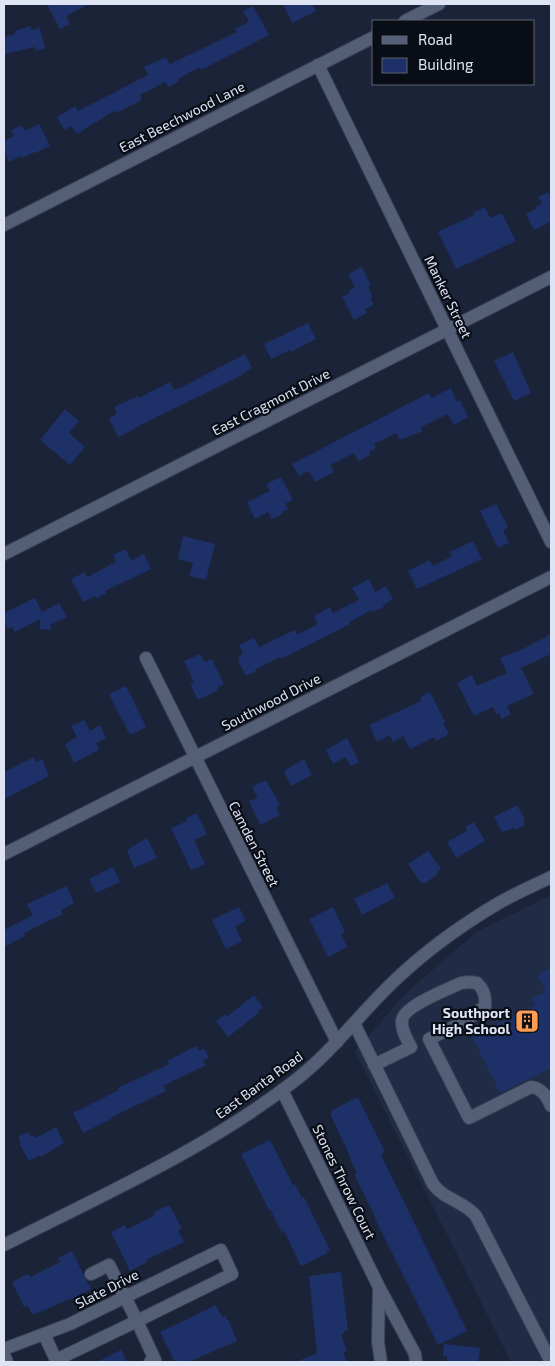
<svg xmlns="http://www.w3.org/2000/svg" width="555" height="1366" viewBox="0 0 555 1366" font-family="'Exo 2',sans-serif">
<rect width="100%" height="100%" fill="#1b2338"/>
<polygon fill="#202b46" points="551,895 551,1362 511,1362 355,1051 408,991 478,931"/>
<g fill="#1d3068">
<polygon points="47,4 89,4 66,16 70,24 60,29"/>
<polygon points="283,4 312,4 316,11 292,23"/>
<polygon points="253,6 269,35 201,70 200,67 178,79 179,81 168,87 165,82 140,95 142,100 116,113 114,111 77,134 71,126 64,130 57,117 75,106 78,111 148,75 144,67 166,57 170,64 237,32 235,29 249,22 243,11"/>
<polygon points="30,26 31,30 40,28 45,48 36,51 35,47 5,54 4,37 15,34 15,31"/>
<polygon points="39,124 50,146 35,153 35,152 22,158 21,156 9,162 4,150 4,141 14,136 11,130 22,125 25,131"/>
<polygon points="548,192 551,198 551,223 550,222 534,230 526,214 536,209 535,207 542,204 538,197"/>
<polygon points="485,207 490,218 502,213 516,241 456,269 438,232 474,215 473,213"/>
<polygon points="362,267 371,286 368,287 373,297 370,298 374,305 365,309 367,313 354,320 342,297 350,293 348,291 355,287 348,274"/>
<polygon points="308,323 316,339 291,352 290,350 271,359 264,344"/>
<polygon points="513,352 531,393 514,401 494,361"/>
<polygon points="245,354 252,368 242,374 242,375 135,428 135,429 118,437 109,418 117,414 114,407 138,396 139,398 170,382 174,390 184,386"/>
<polygon points="451,388 457,402 460,400 468,417 454,425 448,414 421,427 423,431 400,440 396,433 374,444 376,448 369,452 370,455 358,461 354,453 330,465 334,472 315,482 309,471 299,476 292,464 429,393 431,398"/>
<polygon points="65,409 79,421 69,433 85,447 70,465 40,440"/>
<polygon points="281,477 293,500 285,504 288,509 282,512 283,514 271,519 268,512 255,519 247,502 270,491 266,484"/>
<polygon points="496,504 508,527 503,530 509,543 498,548 480,511"/>
<polygon points="183,536 215,544 206,580 189,576 193,563 178,559"/>
<polygon points="473,541 482,559 417,589 408,571 429,560 433,566 452,556 450,552"/>
<polygon points="126,549 131,561 144,554 151,569 105,591 106,593 96,599 95,596 83,602 71,579 85,572 87,577 116,562 113,555"/>
<polygon points="369,579 375,592 386,586 393,599 383,605 384,607 373,612 372,610 349,622 350,624 301,649 281,659 280,657 255,670 256,671 246,676 238,661 240,660 238,656 243,654 239,645 254,638 259,647 295,630 297,635 318,624 314,616 330,607 333,613 359,600 352,588"/>
<polygon points="35,598 42,612 59,603 67,617 50,625 51,630 40,629 40,619 15,632 12,627 8,629 4,621 4,613"/>
<polygon points="551,634 551,654 521,668 534,694 507,706 511,714 502,719 499,713 497,715 493,707 474,716 457,683 472,675 477,686 507,673 500,658 523,649"/>
<polygon points="200,654 205,662 212,659 224,684 217,688 218,690 198,700 190,684 194,682 184,661"/>
<polygon points="126,686 146,727 130,735 109,694"/>
<polygon points="430,692 445,722 443,723 449,734 436,741 434,737 410,749 403,736 393,742 390,735 377,742 369,725 421,701 422,696"/>
<polygon points="84,720 90,731 100,725 106,738 96,743 99,750 74,763 65,744 77,737 71,726"/>
<polygon points="347,738 359,762 350,766 346,757 333,764 326,750"/>
<polygon points="34,757 36,762 42,759 49,776 4,799 4,772"/>
<polygon points="304,759 312,775 291,786 284,771"/>
<polygon points="266,780 280,805 276,807 280,815 260,825 249,801 258,798 252,787"/>
<polygon points="517,805 525,820 523,821 525,825 515,830 514,828 502,832 494,817"/>
<polygon points="197,813 207,834 194,840 205,864 191,870 171,828 187,821 186,818"/>
<polygon points="474,822 485,841 456,858 447,842 467,831 465,827"/>
<polygon points="147,838 157,858 134,868 127,850"/>
<polygon points="428,851 441,869 436,872 438,874 424,884 422,882 421,883 408,864"/>
<polygon points="113,867 120,882 96,893 89,879"/>
<polygon points="387,883 395,898 362,915 354,899"/>
<polygon points="66,886 74,903 61,910 63,914 24,933 25,936 4,947 4,930 33,915 27,904"/>
<polygon points="239,907 246,921 235,926 242,941 226,949 212,920"/>
<polygon points="333,907 345,932 341,934 347,947 328,957 309,919"/>
<polygon points="551,968 551,1068 500,1093 472,1036 535,1005 532,998 546,992 537,975"/>
<polygon points="254,995 263,1007 258,1011 260,1012 228,1037 216,1021 225,1014 227,1017"/>
<polygon points="196,1046 199,1051 204,1048 209,1058 203,1060 206,1065 163,1086 166,1091 112,1117 113,1118 83,1133 73,1113 119,1090 118,1088 169,1064 167,1061"/>
<polygon points="358,1097 385,1152 381,1155 467,1331 438,1345 375,1219 376,1219 354,1174 357,1173 350,1159 351,1158 330,1114 332,1112 332,1110"/>
<polygon points="56,1127 64,1143 41,1157 40,1155 29,1161 19,1143 21,1142 18,1137 28,1132 31,1137 34,1135 36,1138"/>
<polygon points="270,1140 293,1185 295,1184 302,1198 304,1197 330,1250 327,1251 328,1253 301,1266 284,1231 282,1233 270,1209 269,1210 241,1154"/>
<polygon points="169,1205 182,1228 178,1231 184,1242 146,1260 147,1262 130,1271 111,1232 125,1225 127,1229 155,1215 154,1212"/>
<polygon points="72,1251 91,1289 73,1299 72,1298 33,1315 27,1305 24,1307 12,1282 28,1274 30,1277 60,1262 58,1258"/>
<polygon points="341,1272 348,1331 344,1331 344,1334 341,1335 347,1351 343,1352 347,1362 296,1362 317,1353 309,1276"/>
<polygon points="216,1305 222,1317 225,1316 227,1320 228,1319 237,1341 189,1362 175,1362 160,1332"/>
<polygon points="444,1344 480,1348 478,1362 447,1362 447,1356 443,1356"/>
<polygon points="121,1350 127,1362 97,1362"/>
</g>
<g fill="none" stroke-linecap="round" stroke-linejoin="round">
<g stroke="#3a4052" stroke-width="14">
<g id="minor">
<polyline points="405,21 439,4"/>
<polyline points="318,65 551,542"/>
<polyline points="4,225 374,37"/>
<polyline points="4,554 551,277"/>
<polyline points="146,658 337,1042"/>
<polyline points="4,854 551,577"/>
<path d="M354,1023L433,1184C444,1200 464,1201 476,1216L551,1362"/>
<path d="M374,1065L411,1047C407,1039 401,1030 402,1021C402,1007 448,989 461,983L469,982L477,983C484,989 486,996 485,1006L464,1022L429,1039L469,1118L531,1087C542,1088 547,1097 551,1106"/>
<polyline points="282,1090 379,1287 415,1354 416,1362"/>
<path d="M4,1245C102,1195 205,1150 293,1082C330,1054 358,1016 392,983C423,953 460,926 497,904C514,894 533,886 551,877"/>
<polyline points="379,1289 378,1342 381,1362"/>
<polyline points="44,1334 56,1360 137,1321 109,1265 91,1274"/>
<polyline points="4,1349 70,1324 221,1250 232,1274 137,1321 155,1360 150,1362"/>
<polyline points="4,1355 7,1362"/>
</g>
</g>
<use href="#minor" stroke="#545f77" stroke-width="12"/>
</g>
<defs>
<g id="building-square" transform="scale(1.25)"><rect x="-9" y="-9" width="18" height="18" rx="4" fill="#fd9d55" stroke="#090d16"/><path d="M-4-6H4V6H1V3H-1V6H-4ZM-2.5-4.3h1.7v1.8h-1.7ZM.8-4.3h1.7v1.8H.8ZM-2.5-1h1.7V.8h-1.7ZM.8-1h1.7V.8H.8Z" fill="#111"/></g>
</defs>
<g fill-rule="evenodd">
<use href="#building-square" x="527" y="1021"/>
</g>
<g text-anchor="middle" stroke-width="4.5" stroke-linejoin="round" paint-order="stroke">
<g font-size="14" fill="#dee4f3" stroke="#090d16">
<text transform="translate(182 117) rotate(-27)" y="5">East Beechwood Lane</text>
<text transform="translate(448 297) rotate(64)" y="5">Manker Street</text>
<text transform="translate(271 402) rotate(-27)" y="5">East Cragmont Drive</text>
<text transform="translate(271 702) rotate(-27)" y="5">Southwood Drive</text>
<text transform="translate(254 844) rotate(63)" y="5">Camden Street</text>
<text transform="translate(259 1085) rotate(-36)" y="5">East Banta Road</text>
<text transform="translate(344 1182) rotate(64)" y="5">Stones Throw Court</text>
<text transform="translate(107 1289) rotate(-27)" y="5">Slate Drive</text>
</g>
<g font-size="14" font-weight="bold" fill="#dee4f3" stroke="#090d16" text-anchor="end">
<text x="510" y="1018">Southport<tspan x="510" dy="16">High School</tspan></text>
</g>
</g>
<rect width="555" height="1366" fill="none" stroke="#dee4f3" stroke-width="10"/>
<rect x="372" y="20" width="162" height="65" fill="#090d16" stroke="#5e636e"/>
<rect x="382" y="36" width="25" height="8" fill="#545f77" stroke="#5e636e"/>
<text x="418" y="45" font-size="15" fill="#dee4f3">Road</text>
<rect x="382" y="58" width="25" height="15" fill="#1d3068" stroke="#5e636e"/>
<text x="418" y="70" font-size="15" fill="#dee4f3">Building</text>
</svg>
